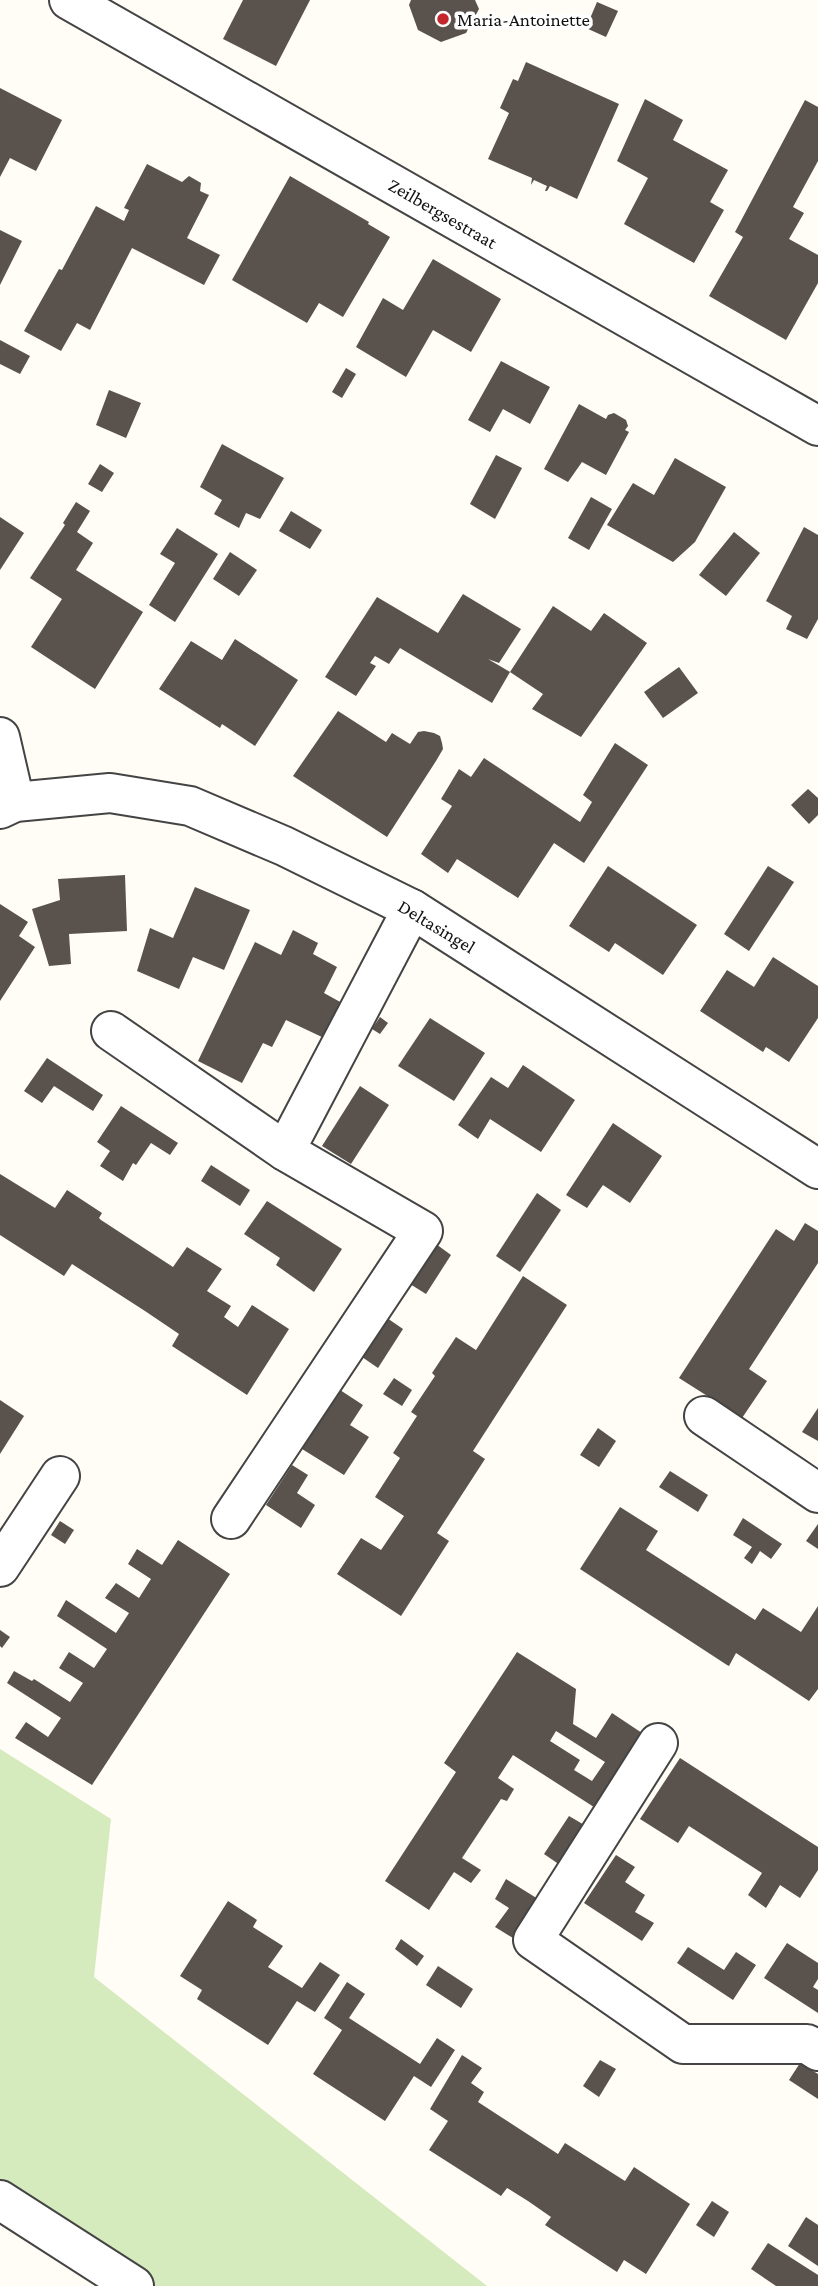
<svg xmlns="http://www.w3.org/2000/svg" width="818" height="2286" viewBox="0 0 818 2286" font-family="'Crimson Pro',serif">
<rect width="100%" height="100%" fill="#fffdf5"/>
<polygon fill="#d5ebbd" points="0,1749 111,1819 94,1977 487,2286 148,2286 0,2185"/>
<g fill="#5a524d" fill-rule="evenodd">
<polygon points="243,0 310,0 276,66 223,39"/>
<polygon points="411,0 475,0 479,9 466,33 441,42 418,30 409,5"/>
<polygon points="597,2 618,11 606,37 586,28"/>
<polygon points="526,62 619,104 577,199 550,186 547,191 545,191 547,186 534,180 531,185 532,178 488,159 509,113 500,108 513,79 518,81"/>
<polygon points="0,88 62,120 36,171 10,158 0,177"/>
<polygon points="645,99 683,120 673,140 728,170 710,202 724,210 694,263 624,224 648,178 617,161"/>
<polygon points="805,100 818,107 818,161 793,207 804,213 789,239 818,255 818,283 786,340 709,296 743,237 735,232"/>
<polygon points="147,164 182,182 189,176 201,183 200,191 209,195 187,238 220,255 204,285 132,248 90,330 77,323 61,351 24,331 59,269 62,270 96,206 124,221 129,210 124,208"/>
<polygon points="290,176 369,222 368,224 390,237 343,317 319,303 307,323 232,280"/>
<polygon points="0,230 22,241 0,285"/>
<polygon points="433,259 501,299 471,352 433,330 406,377 356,347 383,298 403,310"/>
<polygon points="0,340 30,356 20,374 0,364"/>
<polygon points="501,361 550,387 530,424 503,409 490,432 468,420"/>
<polygon points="346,368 356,374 342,398 332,392"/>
<polygon points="109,390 141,403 126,438 96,425"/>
<polygon points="579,404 606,419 608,415 614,413 626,420 628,426 625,430 629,432 606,475 582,462 568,482 544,469"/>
<polygon points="222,444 284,478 260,519 246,513 239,528 214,514 222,500 200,487"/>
<polygon points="496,455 522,468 495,519 470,504"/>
<polygon points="675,458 726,487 695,542 673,562 607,525 633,483 654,495"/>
<polygon points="100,464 114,473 102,492 88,484"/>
<polygon points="591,497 612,509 589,550 568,538"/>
<polygon points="76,502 90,511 77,532 93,543 76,570 143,612 95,689 31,647 62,599 30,578 65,525 63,523"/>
<polygon points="291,511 322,530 310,549 279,531"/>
<polygon points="0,517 24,533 0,570"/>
<polygon points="804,527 818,535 818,619 807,639 786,629 792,616 766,601"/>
<polygon points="177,528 218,554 175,622 149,605 175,563 160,554"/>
<polygon points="734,532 760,553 726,596 699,575"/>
<polygon points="230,552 257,570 239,596 213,579"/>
<polygon points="463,594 521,629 499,663 488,659 510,672 492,703 400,648 389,664 375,656 370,663 376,666 356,696 325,677 377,597 438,633"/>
<polygon points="553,606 591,631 604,613 647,643 581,737 532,709 543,694 510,672"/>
<polygon points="235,639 298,680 255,746 222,724 220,728 159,689 191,641 222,660"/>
<polygon points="679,667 698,693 663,718 644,692"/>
<polygon points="338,711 386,742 392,733 410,744 418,732 424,731 434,733 440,736 442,743 443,749 436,761 387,837 293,776"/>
<polygon points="615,743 648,765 584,863 554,843 518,898 457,859 448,873 421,854 452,806 441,799 459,769 471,777 484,758 580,822 592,802 583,795"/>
<polygon points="808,789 818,798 818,815 809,824 791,805"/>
<polygon points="608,866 697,925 663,975 615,943 609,952 569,926"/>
<polygon points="768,866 794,882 749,951 724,934"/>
<polygon points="125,875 127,931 69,934 71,964 49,966 32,909 60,900 58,879"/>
<polygon points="195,887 250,910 224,970 193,957 179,989 137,971 150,928 173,938"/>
<polygon points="0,904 28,922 19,936 35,947 0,1001"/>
<polygon points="293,930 318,943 313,954 337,967 324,993 342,1003 324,1038 286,1020 272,1047 263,1043 242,1083 198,1061 255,942 281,955"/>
<polygon points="773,957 818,986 818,1018 789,1062 766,1047 763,1052 700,1011 727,970 754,987"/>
<polygon points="380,1017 388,1023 380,1034 372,1029"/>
<polygon points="430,1018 485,1053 454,1101 398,1066"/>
<polygon points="47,1058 103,1095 93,1111 54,1086 42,1103 24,1091"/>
<polygon points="523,1065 575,1100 541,1152 490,1119 478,1139 458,1125 491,1077 508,1088"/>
<polygon points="360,1086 389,1105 351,1164 322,1146"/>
<polygon points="121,1106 178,1143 170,1155 151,1143 136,1165 133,1163 123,1181 100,1166 110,1151 97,1142"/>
<polygon points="613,1123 662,1156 630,1203 603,1185 587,1208 566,1195"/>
<polygon points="211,1165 250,1190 240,1206 201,1181"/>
<polygon points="0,1174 55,1208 67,1190 102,1213 99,1218 101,1220 173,1267 187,1247 222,1269 207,1291 231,1306 224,1317 238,1327 252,1305 289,1329 247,1395 172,1346 179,1334 145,1311 72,1264 64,1276 0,1235"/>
<polygon points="537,1193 561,1210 520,1272 496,1256"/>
<polygon points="267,1201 342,1249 314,1292 276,1265 280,1258 244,1234"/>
<polygon points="805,1223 818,1231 818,1263 749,1369 767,1381 742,1418 679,1378 776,1229 794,1241"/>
<polygon points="436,1244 451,1255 426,1294 410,1284"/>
<polygon points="523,1276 567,1305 473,1451 485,1459 437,1533 449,1541 401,1616 337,1574 361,1538 381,1550 404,1516 375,1497 400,1458 393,1453 417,1416 411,1412 435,1376 432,1373 456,1337 476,1350"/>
<polygon points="387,1318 403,1329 378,1368 362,1357"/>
<polygon points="394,1378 412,1390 402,1406 383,1394"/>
<polygon points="340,1390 363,1405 350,1425 369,1437 344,1475 302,1449"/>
<polygon points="0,1400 24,1416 0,1454"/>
<polygon points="818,1408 818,1441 802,1432"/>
<polygon points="598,1428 616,1441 599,1467 580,1455"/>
<polygon points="292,1465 308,1475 297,1493 315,1505 301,1528 266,1505"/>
<polygon points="670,1471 708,1495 698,1512 659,1487"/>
<polygon points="620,1507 658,1531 646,1550 755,1620 763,1608 801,1632 818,1606 818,1689 809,1701 736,1653 729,1666 727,1665 580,1569"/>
<polygon points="743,1518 782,1544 771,1559 760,1551 752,1564 744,1558 752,1547 733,1535"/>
<polygon points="60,1521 74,1530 65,1544 51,1535"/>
<polygon points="818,1524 818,1549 806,1541"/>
<polygon points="178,1540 230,1574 92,1785 15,1738 26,1722 48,1737 61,1718 7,1683 14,1671 32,1681 34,1679 70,1702 83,1683 59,1668 69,1652 94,1668 107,1649 57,1616 66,1600 116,1633 129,1613 105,1598 107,1595 116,1583 139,1598 151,1579 128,1564 137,1549 162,1565"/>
<polygon points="0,1630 10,1637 2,1648 0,1646"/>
<path d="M517,1652L576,1689L573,1724L596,1738L612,1713L645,1735L597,1809L513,1755L498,1778L514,1789L507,1801L501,1799L462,1858L481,1870L471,1883L454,1872L429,1910L385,1881L456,1772L444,1763ZM556,1731L605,1762L592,1781L574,1770L580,1760L550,1741Z"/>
<polygon points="680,1758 818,1847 818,1870 800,1898 780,1885 766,1908 748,1895 762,1873 689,1826 678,1843 640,1819"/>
<polygon points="569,1816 586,1826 560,1865 544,1854"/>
<polygon points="616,1855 635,1867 625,1882 645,1895 635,1912 654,1923 642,1941 584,1903"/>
<polygon points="506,1879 538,1899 513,1938 495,1927 509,1908 495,1899"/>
<polygon points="228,1901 257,1920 253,1927 283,1946 268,1967 302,1988 320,1962 340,1975 315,2012 297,2001 268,2045 197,1999 202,1990 180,1976"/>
<polygon points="401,1939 424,1956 417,1966 395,1949"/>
<polygon points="787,1943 818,1963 818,1979 813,1987 818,1990 818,2013 764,1978"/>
<polygon points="688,1947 724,1970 736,1952 756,1965 733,2000 677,1963"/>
<polygon points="438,1966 473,1989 461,2008 426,1985"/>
<polygon points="347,1982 365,1994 349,2018 420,2064 437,2038 455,2050 431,2087 414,2076 385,2121 313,2074 342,2030 324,2018"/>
<polygon points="462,2055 482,2068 471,2083 484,2092 478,2102 501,2117 558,2154 565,2143 625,2181 634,2167 690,2204 646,2274 624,2260 617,2272 545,2225 551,2217 528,2201 507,2188 501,2196 429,2150 448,2121 430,2109"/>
<polygon points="600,2060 616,2069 599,2097 583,2086"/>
<polygon points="800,2063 818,2074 818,2099 789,2080"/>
<polygon points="712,2201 729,2212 714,2237 696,2225"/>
<polygon points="806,2217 818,2225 818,2266 788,2246"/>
<polygon points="768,2243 818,2275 818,2286 776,2286 751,2269"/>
</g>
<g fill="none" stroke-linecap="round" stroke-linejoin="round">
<g stroke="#444" stroke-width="42">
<g id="minor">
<polyline points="69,0 818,426"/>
<polyline points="0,737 15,802"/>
<polyline points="0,809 15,802 110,793 190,806 284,846 412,909 818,1169"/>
<polyline points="111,1031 285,1151 423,1231 231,1519"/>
<polyline points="285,1151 412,909"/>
<polyline points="704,1416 818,1493"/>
<polyline points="0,1567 60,1476"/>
<polyline points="658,1743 533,1940 683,2044 807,2044 818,2051"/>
<polyline points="0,2200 134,2286"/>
</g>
</g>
<use href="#minor" stroke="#fff" stroke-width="38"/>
</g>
<circle fill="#c4262e" stroke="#fff" stroke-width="2.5" cx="443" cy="19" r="7"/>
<g text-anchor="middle" stroke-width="7" stroke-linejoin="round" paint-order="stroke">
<g font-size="19" fill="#111" stroke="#fff" text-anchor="start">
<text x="457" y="26">Maria-Antoinette</text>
</g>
<g font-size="19" fill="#111" stroke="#fff">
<text transform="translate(443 213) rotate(30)" y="7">Zeilbergsestraat</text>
<text transform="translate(437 926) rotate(31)" y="7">Deltasingel</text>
</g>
</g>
</svg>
